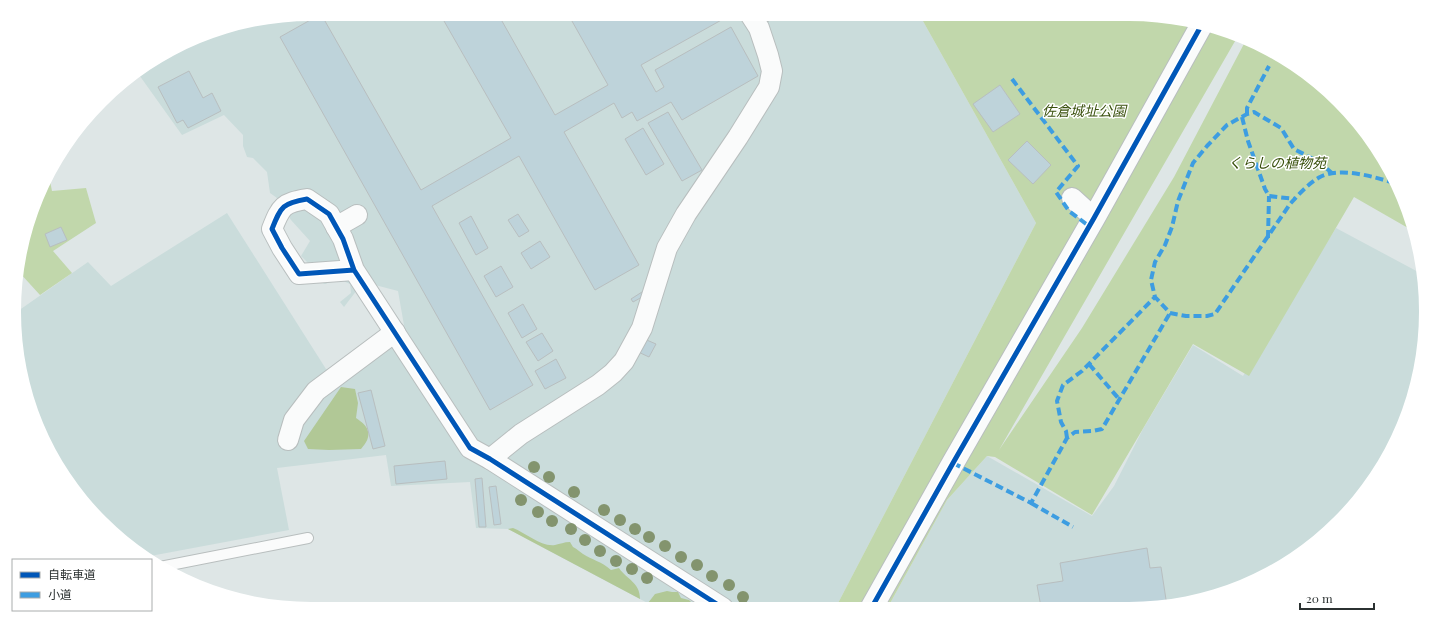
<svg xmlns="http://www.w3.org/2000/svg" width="1440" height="623" viewBox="0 0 1440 623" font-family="'Playfair Display','Noto Sans JP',serif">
<rect width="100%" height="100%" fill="#dee6e6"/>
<g fill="#cadcdb">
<polygon points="312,14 919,14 1036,223 836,607 657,608 508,529 476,528 470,482 391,486 386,455 277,468 289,530 145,557 116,535 54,460 30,407 17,351 18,311 88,262 111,286 227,213 326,369 346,367 405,331 398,291 375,285 360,286 344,307 340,302 351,293 350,284 339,279 325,284 317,281 309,264 301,256 310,241 291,220 277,198 270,193 267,172 253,158 247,157 243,146 243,135 224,115 182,135 137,72 163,54 216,30"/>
<polygon points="1336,228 1422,274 1425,292 1423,351 1410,407 1365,492 1310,547 1243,586 1168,606 888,607 947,500 987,456 1092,516 1114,486 1143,429 1193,345 1243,376"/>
</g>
<g fill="#c1d7ab">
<polygon points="919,14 1129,14 1224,30 1238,36 999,450 1082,328 1174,177 1246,40 1277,54 1325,88 1365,131 1395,180 1415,232 1354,197 1249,376 1193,344 1092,515 995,457 987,456 947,500 888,607 836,607 1036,223"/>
<polygon points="49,176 52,191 86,188 96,223 53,251 72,273 40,295 19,272 20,254"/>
</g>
<g fill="#b1c896">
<path d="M341,387L355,389L358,403L356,418C370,427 373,436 361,449L329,450L308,449L304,441Z"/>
<path d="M513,528C526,533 541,547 555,545C560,544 564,542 570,542L573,547C577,549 579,551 583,554C592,560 601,561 611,570L619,568C627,580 640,582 640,599L508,529Z"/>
<polygon points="667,591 672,592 678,592 681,598 689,600 691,602 697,602 701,604 702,608 657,608 648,603 655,594"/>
</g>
<g fill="#bed3da" stroke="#b8bebf">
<polygon points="321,14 421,190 511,138 440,14 498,14 555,115 608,85 568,14 723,14 725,18 641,65 656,92 664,87 655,70 731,27 758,76 682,120 671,102 637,121 632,112 622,118 614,103 564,132 639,265 595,290 519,156 432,206 533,385 490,410 280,37"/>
<polygon points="763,14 781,14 767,22"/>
<polygon points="189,71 203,98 212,93 221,111 188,128 183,120 177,123 158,87"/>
<polygon points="1000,85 1020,114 993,132 973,104"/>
<polygon points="668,112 702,170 682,181 648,123"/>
<polygon points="643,128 664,164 646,175 625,139"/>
<polygon points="1027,141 1051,165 1033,184 1008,160"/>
<polygon points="518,214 529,231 519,237 508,220"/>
<polygon points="471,216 488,248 476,255 459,223"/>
<polygon points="61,227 67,240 50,247 45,234"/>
<polygon points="540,241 550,257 531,269 521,253"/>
<polygon points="501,266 513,287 496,297 484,276"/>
<polygon points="642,292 644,296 633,302 631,299"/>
<polygon points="523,304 537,329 522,338 508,313"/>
<polygon points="542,333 553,351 538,361 526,342"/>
<polygon points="642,338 656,344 649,357 634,350"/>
<polygon points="556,359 566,378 545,389 535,371"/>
<polygon points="371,390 385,446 373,449 358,393"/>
<polygon points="445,461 447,479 396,484 394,466"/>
<polygon points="482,478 486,527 479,527 475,479"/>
<polygon points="496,486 501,524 494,525 489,487"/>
<polygon points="1147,548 1150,568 1161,567 1167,606 1041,607 1037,585 1063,581 1060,563"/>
</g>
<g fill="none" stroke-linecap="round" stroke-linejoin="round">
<g stroke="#b8bebe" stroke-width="12">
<polyline id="lane" points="160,567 308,538"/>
</g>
<g stroke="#b8bebe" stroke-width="22">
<g id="street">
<polyline points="1072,198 1094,218"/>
<polyline points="336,227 357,215"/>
<path d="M354,270L299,274L282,248L272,229C281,206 283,203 307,199L329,214L343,239L354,270L470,448L490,459L723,608"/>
<polyline points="288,440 294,420 316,391 395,332"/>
<polyline points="490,459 521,434 598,385 613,373 624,361 642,328 667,248 686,214 738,137 769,87 772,71 768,55 759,28 750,14"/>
</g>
</g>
<g stroke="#b8bebe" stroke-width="24">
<polyline id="secondary" points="872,607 953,463 1094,218 1201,26"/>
</g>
<use href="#lane" stroke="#fafbfb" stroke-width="10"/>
<use href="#street" stroke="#fafbfb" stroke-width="20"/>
<use href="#secondary" stroke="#fafbfb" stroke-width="22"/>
<g stroke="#3d9de1" stroke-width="4" stroke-dasharray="8 4" stroke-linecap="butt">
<polyline points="1012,79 1078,166 1056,192 1069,211 1089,226"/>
<polyline points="1247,114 1247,108 1269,66"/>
<polyline points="1242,117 1248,141 1265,189 1269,196 1295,199"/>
<path d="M1333,174L1319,162L1294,149L1281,128L1254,112L1247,114L1227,125L1207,146L1193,163L1178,201L1172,227L1165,245L1155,262L1151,280L1155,297L1170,313L1186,316H1207L1215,314L1290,204C1298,195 1309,183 1320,177C1340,167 1371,176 1391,182L1394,178"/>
<polyline points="1268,238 1269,196"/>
<polyline points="1089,364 1119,399"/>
<polyline points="1067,438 1066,431 1061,422 1057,401 1063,385 1082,371 1155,297"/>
<polyline points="953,463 1031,503 1067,438 1075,432 1093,431 1102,429 1170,313"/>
<polyline points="1031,503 1073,527"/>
</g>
<g stroke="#fff" stroke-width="8">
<g id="cycleway">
<path d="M354,270L299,274L282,248L272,229C281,206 283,203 307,199L329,214L343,239L354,270L470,448L490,459L723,608"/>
<polyline points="872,607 953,463 1094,218 1201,26"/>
</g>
</g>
<use href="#cycleway" stroke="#0057b8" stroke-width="5"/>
</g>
<g fill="#83946e">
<circle cx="534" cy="467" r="6"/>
<circle cx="549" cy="477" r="6"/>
<circle cx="574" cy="492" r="6"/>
<circle cx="521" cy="500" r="6"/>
<circle cx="604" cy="510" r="6"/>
<circle cx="538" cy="512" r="6"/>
<circle cx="620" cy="520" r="6"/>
<circle cx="552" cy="521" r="6"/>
<circle cx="571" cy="529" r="6"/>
<circle cx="635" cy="529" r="6"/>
<circle cx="649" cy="537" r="6"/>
<circle cx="585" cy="540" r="6"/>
<circle cx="665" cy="546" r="6"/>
<circle cx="600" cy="551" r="6"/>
<circle cx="681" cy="557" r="6"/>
<circle cx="616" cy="561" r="6"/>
<circle cx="697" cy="565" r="6"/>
<circle cx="632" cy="569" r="6"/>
<circle cx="712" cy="576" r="6"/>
<circle cx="647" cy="578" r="6"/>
<circle cx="729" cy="585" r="6"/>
<circle cx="743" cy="597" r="6"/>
</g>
<g text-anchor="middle" stroke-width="3" stroke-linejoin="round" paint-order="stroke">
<g font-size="14" font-style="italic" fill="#39500c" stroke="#fff">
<text x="1084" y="116">佐倉城址公園</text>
<text x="1277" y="168">くらしの植物苑</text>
</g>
</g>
<path d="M0 0H1440V623H0ZM311 21H1129A290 290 0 0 1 1419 311V312A290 290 0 0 1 1129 602H311A290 290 0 0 1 21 312V311A290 290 0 0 1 311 21Z" fill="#fff" fill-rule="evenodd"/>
<rect x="12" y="559" width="140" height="52" fill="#ffffff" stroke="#aaadad"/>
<rect x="20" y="572" width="20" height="6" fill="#0057b8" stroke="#aaadad"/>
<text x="48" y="579" font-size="12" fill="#2b3131">自転車道</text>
<rect x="20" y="592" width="20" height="6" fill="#3d9de1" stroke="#aaadad"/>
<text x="48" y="599" font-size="12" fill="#2b3131">小道</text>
<path d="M1300 603v6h74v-6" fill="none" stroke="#2b3131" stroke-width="2"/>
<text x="1306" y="603" font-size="12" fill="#2b3131" stroke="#ffffff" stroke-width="3" paint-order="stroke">20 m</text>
</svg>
